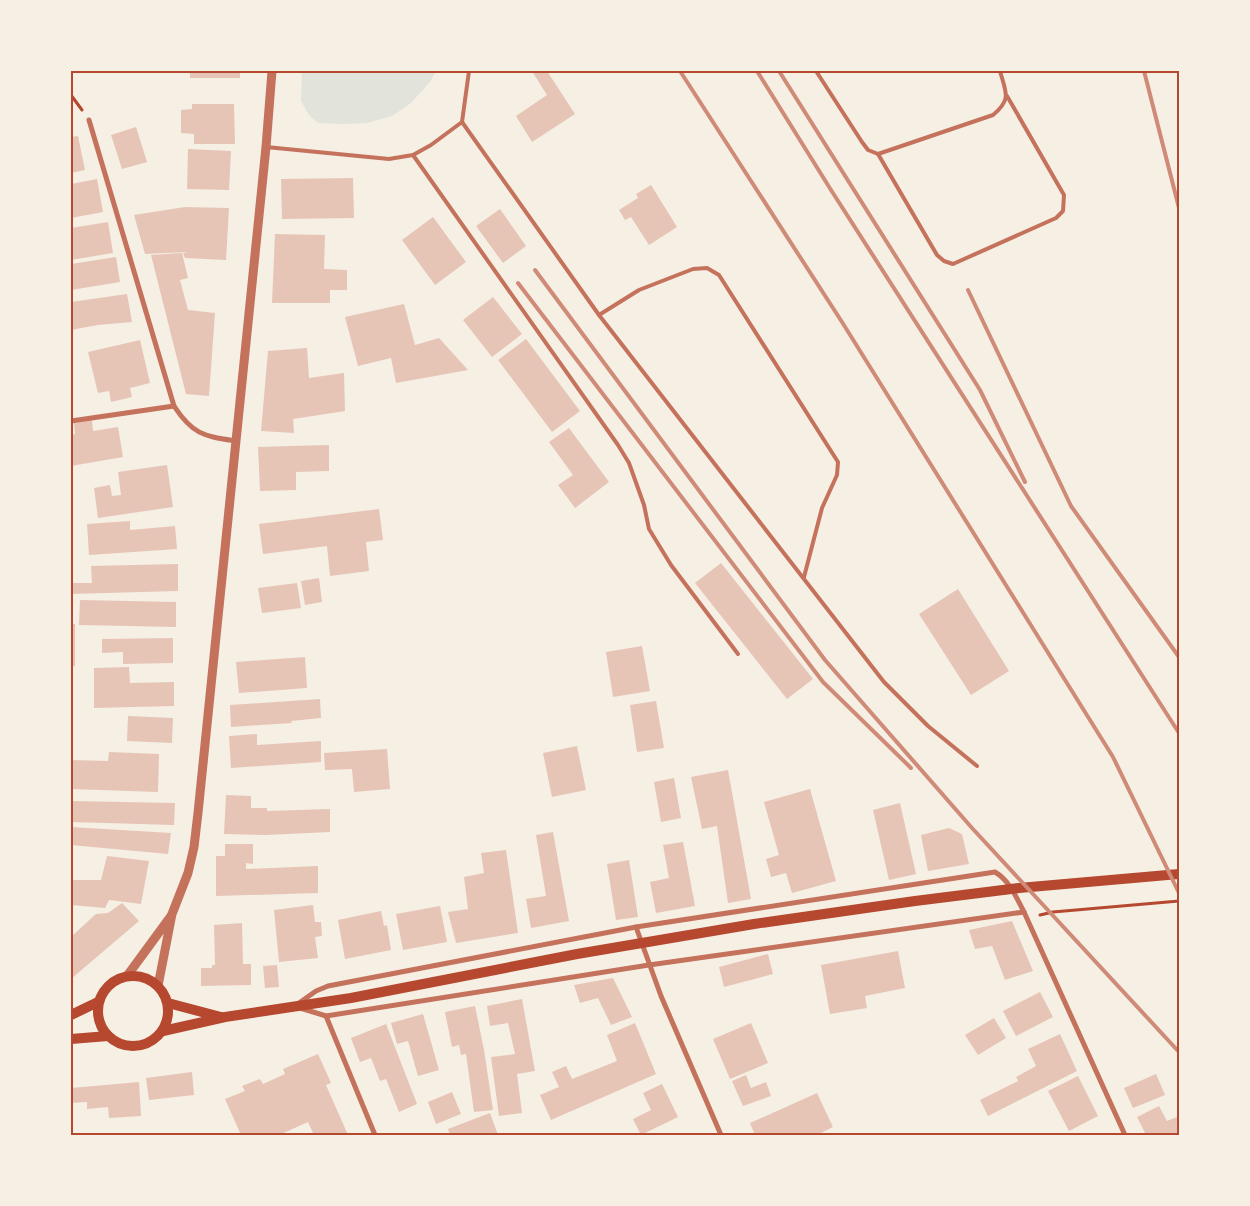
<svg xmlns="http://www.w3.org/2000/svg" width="1250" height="1206" viewBox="0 0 1250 1206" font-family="'Golos Text',sans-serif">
<rect width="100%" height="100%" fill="#f6efe4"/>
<polygon fill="#e2e4dc" points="302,71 436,71 430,82 411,103 392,116 367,123 341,124 318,123 309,115 301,101"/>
<g fill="#e6c5b7">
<rect x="190" y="71" width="50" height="7"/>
<polygon points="532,71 547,71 575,114 532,142 516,116 547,95"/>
<polygon points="192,104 234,104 235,144 194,144 194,134 181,133 181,110 192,109"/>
<polygon points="136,127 147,162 122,169 111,135"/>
<polygon points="78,136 85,170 71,173 71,137"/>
<polygon points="188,149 231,151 229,190 187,189"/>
<polygon points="353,178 354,218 282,219 281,179"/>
<polygon points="97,179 103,212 71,218 71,184"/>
<polygon points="651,185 677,227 649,245 631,217 625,220 619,210 638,198 636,194"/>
<polygon points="185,207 229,208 226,260 185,258 183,253 188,252 145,254 134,215"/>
<polygon points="500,209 526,246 503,263 476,226"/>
<polygon points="433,217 466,262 435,285 402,240"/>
<polygon points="108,222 113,253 71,260 71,228"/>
<polygon points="275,234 325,235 324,269 347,270 347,290 330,290 330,303 272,303"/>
<polygon points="182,253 188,278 180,280 188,310 215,313 209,396 186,394 151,255"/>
<polygon points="116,257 120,282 71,290 71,264"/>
<polygon points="127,294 132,322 98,325 71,330 71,302"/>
<polygon points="493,297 522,334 492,357 463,320"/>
<polygon points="404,304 415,345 439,338 468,370 396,383 391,358 358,366 345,317"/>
<polygon points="526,339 580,411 552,432 498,360"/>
<polygon points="140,340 150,383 130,388 132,397 111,402 109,391 98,393 88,352"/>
<polygon points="307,348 309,378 344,373 345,411 293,419 294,433 261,431 268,351"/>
<polygon points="92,420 93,431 118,427 123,457 71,466 71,435 75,434 74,423"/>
<polygon points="569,428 609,482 575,508 558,485 573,475 549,442"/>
<polygon points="329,445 329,471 296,472 296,490 260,491 258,447"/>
<polygon points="167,465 173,507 98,518 94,488 110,485 112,496 121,495 118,472"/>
<polygon points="379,509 383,540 366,542 369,571 330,576 327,546 263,554 259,524"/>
<polygon points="130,521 130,530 175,526 177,549 89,555 87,524"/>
<polygon points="721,563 813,679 787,699 695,583"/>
<polygon points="178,564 178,591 71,594 71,583 92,583 91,566"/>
<polygon points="319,578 322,602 305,605 301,581"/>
<polygon points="297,583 301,608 262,613 258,588"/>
<polygon points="958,589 1009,671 971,695 919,614"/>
<polygon points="80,600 176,602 176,627 79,625"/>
<rect x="71" y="624" width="4" height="42"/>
<polygon points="173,638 173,663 123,664 123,652 102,653 102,639"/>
<polygon points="642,646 650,691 613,697 606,652"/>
<polygon points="305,657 307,688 239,693 236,662"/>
<polygon points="129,667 130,683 174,682 174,706 94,708 94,668"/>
<polygon points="320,699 321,718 291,721 292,723 231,727 230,705"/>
<polygon points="656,701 664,748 637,752 630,705"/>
<polygon points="128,716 173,718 172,743 127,741"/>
<polygon points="257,734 257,745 321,741 321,762 231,768 229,736"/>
<polygon points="577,746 586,790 552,797 543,753"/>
<polygon points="387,749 390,789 354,792 352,769 325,770 324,753"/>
<polygon points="109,752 159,754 158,792 71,789 71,760 108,761"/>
<polygon points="728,770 751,899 728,903 717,826 702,829 691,777"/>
<polygon points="674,778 681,818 661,822 654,782"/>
<polygon points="810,789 836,881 792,893 786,873 771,877 766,859 779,855 764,802"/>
<polygon points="226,795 251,796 251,808 267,808 267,811 330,809 330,832 266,835 224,834"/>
<polygon points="71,801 175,803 174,825 71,822"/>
<polygon points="900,803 916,874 889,880 873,810"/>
<polygon points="71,827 171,833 168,854 71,845"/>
<polygon points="949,828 962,834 969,864 928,871 921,835"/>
<polygon points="553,832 569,921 531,928 526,899 546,896 536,835"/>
<polygon points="683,842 695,906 656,913 650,882 669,878 663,845"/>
<polygon points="225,844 253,844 253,864 246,863 246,869 318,866 318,893 216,896 216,856 225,856"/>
<polygon points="506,850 518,933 456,943 448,912 468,909 464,877 484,873 481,853"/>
<polygon points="107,856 149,861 141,904 109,900 105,908 71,905 71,880 101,880"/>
<polygon points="629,860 638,917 616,920 607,864"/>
<polygon points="122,903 139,921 71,979 71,933 73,935 96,914 108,913"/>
<polygon points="313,905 315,922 321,922 322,936 315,937 318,958 279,962 274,910"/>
<polygon points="440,906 447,942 403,950 396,914"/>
<polygon points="381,911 384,926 387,925 391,950 345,959 338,920"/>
<polygon points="1012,921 1033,971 1005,980 992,946 975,949 969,930"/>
<polygon points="242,923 243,964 251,964 251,985 201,986 201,968 212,968 212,965 215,965 214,925"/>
<polygon points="898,951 905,988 865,996 867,1008 830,1014 821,965"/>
<polygon points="768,954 773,974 724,987 719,967"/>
<polygon points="277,965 279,987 265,988 263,966"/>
<polygon points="613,978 632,1017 611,1025 598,998 580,1003 574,985"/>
<polygon points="1040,992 1053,1017 1016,1036 1003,1011"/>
<polygon points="522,999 535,1071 517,1074 522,1113 499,1116 491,1057 515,1054 508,1023 490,1026 487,1006"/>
<polygon points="475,1006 484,1050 493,1110 474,1112 466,1054 461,1055 459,1045 452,1047 445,1012"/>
<polygon points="423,1014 439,1070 418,1076 408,1041 397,1044 391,1023"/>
<polygon points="994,1018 1006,1038 978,1055 965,1035"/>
<polygon points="635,1023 656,1074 551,1120 540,1095 559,1087 552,1072 566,1066 572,1079 617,1061 607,1035"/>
<polygon points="751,1023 768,1063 730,1079 713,1039"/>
<polygon points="386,1024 417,1104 399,1112 386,1079 380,1081 371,1058 360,1062 351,1038"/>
<polygon points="1060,1034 1077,1071 988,1116 980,1100 1018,1081 1016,1077 1036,1066 1028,1049"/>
<polygon points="318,1054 331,1083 326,1085 348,1135 314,1135 308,1122 279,1135 241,1135 225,1099 245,1091 242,1086 260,1079 263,1084 285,1074 283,1069"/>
<polygon points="192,1072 194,1095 149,1100 146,1078"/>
<polygon points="1156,1074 1165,1095 1133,1108 1124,1088"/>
<polygon points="746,1075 751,1088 766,1082 771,1096 743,1106 732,1081"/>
<polygon points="1078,1076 1098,1116 1069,1131 1048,1091"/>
<polygon points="139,1082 141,1116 109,1118 108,1107 87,1109 87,1102 71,1103 71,1088"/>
<polygon points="662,1084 678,1117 641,1135 633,1119 651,1110 643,1093"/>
<polygon points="452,1092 461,1114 436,1124 428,1102"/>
<polygon points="817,1093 833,1127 817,1135 755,1135 750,1123"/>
<polygon points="1159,1106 1167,1121 1179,1116 1179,1134 1146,1135 1137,1117"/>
<polygon points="490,1113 498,1135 450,1135 448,1129"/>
</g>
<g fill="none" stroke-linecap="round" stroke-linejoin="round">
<g stroke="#b5482f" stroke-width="3">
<polyline points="71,95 82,110"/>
<polyline points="1040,915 1053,912 1179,901"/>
</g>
<g stroke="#c5725c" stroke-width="4">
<path d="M816,71L862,142L868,150L878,154L993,115C1012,99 1006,93 1000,71"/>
<polyline points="462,122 599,315 884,682 928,726 977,766"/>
<polyline points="266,147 389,159 413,155 431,145 462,122 469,71"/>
<polyline points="878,154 937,255 944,261 953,264 1056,218 1063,211 1064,195 1007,96"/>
<polyline points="413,155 618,445 629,463 644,505 649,529 671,565 738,654"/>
<polyline points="599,315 639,290 693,269 707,268 719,275 838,462 837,475 822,508 804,577"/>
</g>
<g stroke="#c5725c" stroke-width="5">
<path d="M89,120L174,406C193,435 204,436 236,441"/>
<polyline points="71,421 174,406"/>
<polyline points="1024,912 1125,1135"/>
<polyline points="636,927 661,996 721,1135"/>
<path d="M299,1003L316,991L328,986L636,927L995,872C1010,881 1016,897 1024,912L649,965L326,1016L300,1008"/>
<polyline points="326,1016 375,1135"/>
</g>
<g stroke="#c5725c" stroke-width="9">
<polyline points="127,976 171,916"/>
<polyline points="158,986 172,914 188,873 194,847 198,813 266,147 272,71"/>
</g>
<g stroke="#b5482f" stroke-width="10">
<circle cx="133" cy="1011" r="35"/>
<polyline points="168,1003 221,1017"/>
<polyline points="71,1015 98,1002"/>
<polyline points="163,1031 225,1017 351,998 577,954 754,924 915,901 1019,888 1179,874"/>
<polyline points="71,1039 108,1036"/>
</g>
<g stroke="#cf8b77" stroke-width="4">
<polyline points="680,71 842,322 1113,757 1179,893"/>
<polyline points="757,71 831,190 1179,733"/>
<polyline points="779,71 980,390 1025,482"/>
<polyline points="1144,71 1179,208"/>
<polyline points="535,270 825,660 972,828 1179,1052"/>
<polyline points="518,283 823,682 911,768"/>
<polyline points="968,290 1071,506 1179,657"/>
</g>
</g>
<rect width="1250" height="1206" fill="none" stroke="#f6efe4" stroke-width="145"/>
<rect x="72" y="72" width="1106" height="1062" fill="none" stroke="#b5482f" stroke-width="2"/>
</svg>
